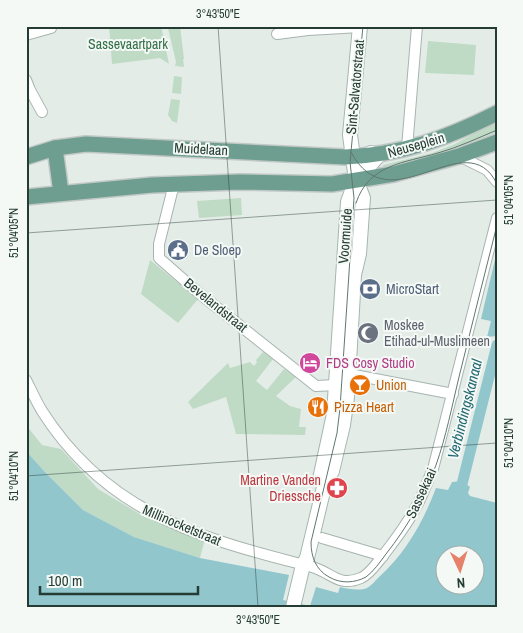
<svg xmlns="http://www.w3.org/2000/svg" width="523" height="633" viewBox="0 0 523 633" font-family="'Archivo Narrow',sans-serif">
<rect width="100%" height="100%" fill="#e4ece8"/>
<g fill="#bfdbc5">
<polygon points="109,26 161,26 169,64 160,58 112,64"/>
<polygon points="170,26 180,26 184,59 183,59 184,67 175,66 176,62 168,28 170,28"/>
<polygon points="428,41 476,45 474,75 425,73"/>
<polygon points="174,76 182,77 181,94 172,93"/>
<polygon points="171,99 180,100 177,123 172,121 168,115"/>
<polygon points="496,121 497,132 433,157 383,169 383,165 432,153 455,144"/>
<polygon points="241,198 242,215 199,218 197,201"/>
<polygon points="150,260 198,299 178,323 141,294"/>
<polygon points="263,352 273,359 256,381 267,390 284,369 296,377 276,396 290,406 301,409 299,427 306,427 305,435 236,434 226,397 193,409 188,402 228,363 230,368 250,362 254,366 257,362 256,360"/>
<polygon points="26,425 42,445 61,449 98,489 143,516 205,539 200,558 134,537 83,510 44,471 26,451"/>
</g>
<g fill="#91c6cc" fill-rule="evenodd">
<polygon points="497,251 497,336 487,337 491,321 481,319"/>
<path d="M26,451L44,471L83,510L134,537L200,558L289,575L283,600L310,606L316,587L338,593L340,587C348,589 360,591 367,588C371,586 375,581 378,578C406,553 423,522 436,488L448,490L452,482L462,481L470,487L468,493L470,496L497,503V607H26ZM446,556H476V586H446Z"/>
</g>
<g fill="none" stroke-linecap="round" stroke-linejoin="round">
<polyline stroke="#91c6cc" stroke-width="11" points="459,496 497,345"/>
<g stroke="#a7b4af" stroke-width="12">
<g id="street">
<polyline points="277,34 308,30 360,27"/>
<polyline points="26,35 51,28 51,26"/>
<polyline points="26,80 30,90 42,112"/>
<polyline points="407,148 417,26"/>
<polyline points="459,156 487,170 497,182"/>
<polyline points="174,184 159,244 159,258 200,294 316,386 336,385"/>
<polyline points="344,373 453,394"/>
<path d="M26,380C31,390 36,401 42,411C103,507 188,535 293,562C300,564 308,565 315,568C333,574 339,587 361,578C370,574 376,564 382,557C394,541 407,525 416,507C423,495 427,482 433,469L497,218"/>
<polyline points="322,538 383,556"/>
</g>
</g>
<g stroke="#a3b7af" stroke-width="16">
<g id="secondary">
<polyline points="320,479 334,414 348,202 356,180 378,156 371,153"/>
<polyline points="293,607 303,565 307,558 325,483 332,471 343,425 347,397 354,275 359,254 363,198 356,180 350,135 360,26"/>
</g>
</g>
<g stroke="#c2c8c6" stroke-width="18">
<g id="primary">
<polyline points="55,148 61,193"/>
<path d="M26,157L55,148L86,144L345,157C402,155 447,138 497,113"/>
<polyline points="26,197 152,185 239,182 332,184 394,174 459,156 497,142"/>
</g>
</g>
<use href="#street" stroke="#fff" stroke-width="10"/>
<use href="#secondary" stroke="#fff" stroke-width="14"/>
<use href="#primary" stroke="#6d9e8f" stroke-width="15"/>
<g stroke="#607870" stroke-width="1">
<path d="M363,26L350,162L354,198L340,408L337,433L311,542C311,557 316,570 329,577C341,584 355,583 366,577C374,571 380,562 386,554C408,526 424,498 436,465C446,437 452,406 459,377C472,326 484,275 497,225"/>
<path d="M351,152C390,227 466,120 497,184"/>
<path d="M356,203C369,164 404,163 438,153C459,147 478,138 497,130"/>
</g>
</g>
<path fill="none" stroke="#253c35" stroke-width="1" stroke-opacity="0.45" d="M218,26L258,607M26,233L497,200M26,476L497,443"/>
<defs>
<g id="civic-disc" transform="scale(1.125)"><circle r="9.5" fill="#5c6f8a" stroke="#f4f9f6"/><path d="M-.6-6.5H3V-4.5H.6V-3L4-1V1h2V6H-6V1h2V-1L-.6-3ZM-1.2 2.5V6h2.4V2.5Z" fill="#fff"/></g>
<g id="bank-disc" transform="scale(1.125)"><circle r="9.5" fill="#5c6f8a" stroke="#f4f9f6"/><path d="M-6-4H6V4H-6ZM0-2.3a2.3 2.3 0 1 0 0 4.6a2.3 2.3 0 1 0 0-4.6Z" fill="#fff"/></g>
<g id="mosque-disc" transform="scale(1.125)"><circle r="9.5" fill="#6b7280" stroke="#f4f9f6"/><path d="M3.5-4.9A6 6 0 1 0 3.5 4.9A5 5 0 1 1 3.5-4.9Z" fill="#fff"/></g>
<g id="hotel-disc" transform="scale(1.125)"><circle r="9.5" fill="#d1479c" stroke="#f4f9f6"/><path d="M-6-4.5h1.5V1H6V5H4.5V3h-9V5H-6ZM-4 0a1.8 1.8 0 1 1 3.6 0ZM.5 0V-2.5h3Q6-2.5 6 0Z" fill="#fff"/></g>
<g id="bar-disc" transform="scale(1.125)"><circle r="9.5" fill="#e8710a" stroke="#f4f9f6"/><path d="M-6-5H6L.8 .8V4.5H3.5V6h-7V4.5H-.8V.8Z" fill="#fff"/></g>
<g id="restaurant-disc" transform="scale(1.125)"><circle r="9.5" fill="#e8710a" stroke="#f4f9f6"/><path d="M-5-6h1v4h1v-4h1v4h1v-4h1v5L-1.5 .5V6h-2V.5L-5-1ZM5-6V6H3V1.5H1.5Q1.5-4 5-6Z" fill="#fff"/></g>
<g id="pharmacy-disc" transform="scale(1.125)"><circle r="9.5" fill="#e0444e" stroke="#f4f9f6"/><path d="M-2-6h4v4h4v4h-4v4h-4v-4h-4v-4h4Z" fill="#fff"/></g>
</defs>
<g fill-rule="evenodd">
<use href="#civic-disc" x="178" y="250"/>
<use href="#bank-disc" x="370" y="289"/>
<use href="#mosque-disc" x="368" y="333"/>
<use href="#hotel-disc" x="310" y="363"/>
<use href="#bar-disc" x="360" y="385"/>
<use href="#restaurant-disc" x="318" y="407"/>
<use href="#pharmacy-disc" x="337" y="488"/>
</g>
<g text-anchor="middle" stroke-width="4" stroke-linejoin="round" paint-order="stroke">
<g font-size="14" fill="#337048" stroke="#f4f9f6">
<text x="128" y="49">Sassevaartpark</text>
</g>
<g font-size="14" fill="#253c35" stroke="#f4f9f6">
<text transform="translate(355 87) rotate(-85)" y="5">Sint-Salvatorstraat</text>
<text transform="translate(416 145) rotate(-16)" y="5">Neuseplein</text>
<text transform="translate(201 149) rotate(3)" y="5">Muidelaan</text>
<text transform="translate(345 236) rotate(-86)" y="5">Voormuide</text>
<text transform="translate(216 305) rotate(39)" y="5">Bevelandstraat</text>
<text transform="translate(421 493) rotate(-65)" y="5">Sassekaai</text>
<text transform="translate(182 525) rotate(23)" y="5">Millinocketstraat</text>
</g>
<g font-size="14" fill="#4e5e75" stroke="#f4f9f6" text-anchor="start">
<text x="194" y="255">De Sloep</text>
<text x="386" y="294">MicroStart</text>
</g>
<g font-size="14" fill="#5b616d" stroke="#f4f9f6" text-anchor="start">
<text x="384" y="330">Moskee<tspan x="384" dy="16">Etihad-ul-Muslimeen</tspan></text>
</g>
<g font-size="14" fill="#b23c85" stroke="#f4f9f6" text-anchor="start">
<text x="326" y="368">FDS Cosy Studio</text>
</g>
<g font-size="14" fill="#c56008" stroke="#f4f9f6" text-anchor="start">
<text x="376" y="390">Union</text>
<text x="334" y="412">Pizza Heart</text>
</g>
<g font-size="14" fill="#be3a42" stroke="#f4f9f6" text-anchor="end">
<text x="321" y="485">Martine Vanden<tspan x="321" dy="16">Driessche</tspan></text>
</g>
<g font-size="15" font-style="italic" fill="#246973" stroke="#f4f9f6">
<text transform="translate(465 409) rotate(-76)" y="5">Verbindingskanaal</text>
</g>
</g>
<rect width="523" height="633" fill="none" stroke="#f4f9f6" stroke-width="55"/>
<g transform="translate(460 570) rotate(176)"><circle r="24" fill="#f4f9f6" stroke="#a1ada9"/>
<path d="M0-4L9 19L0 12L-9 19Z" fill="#e58269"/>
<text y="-8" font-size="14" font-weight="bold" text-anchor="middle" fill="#253c35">N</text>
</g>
<path d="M40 586v8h158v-8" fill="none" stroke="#253c35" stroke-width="2.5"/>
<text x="48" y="586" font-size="15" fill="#253c35" stroke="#f4f9f6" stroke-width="4" paint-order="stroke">100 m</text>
<rect x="28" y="28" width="468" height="578" fill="none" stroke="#253c35" stroke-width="2"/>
<g font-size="12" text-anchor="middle" fill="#253c35">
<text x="218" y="18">3°43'50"E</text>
<text transform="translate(509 200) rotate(-90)" y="4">51°04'05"N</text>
<text transform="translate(14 233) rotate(-90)" y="4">51°04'05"N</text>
<text transform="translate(509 443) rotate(-90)" y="4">51°04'10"N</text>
<text transform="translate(14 476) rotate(-90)" y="4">51°04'10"N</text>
<text x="258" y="624">3°43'50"E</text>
</g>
</svg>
